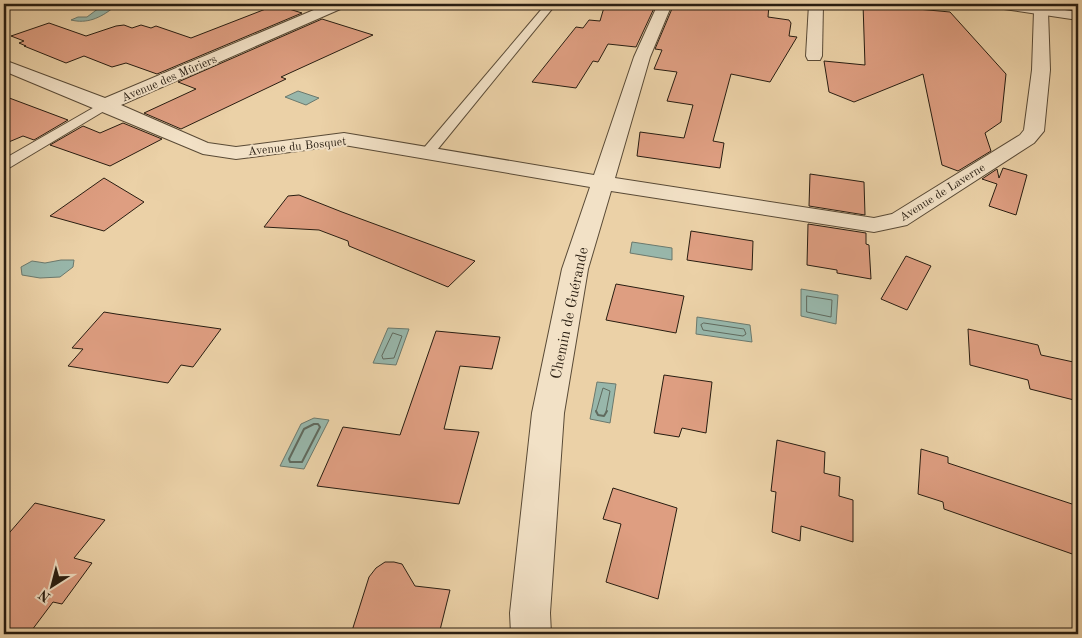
<svg xmlns="http://www.w3.org/2000/svg" width="1082" height="638" viewBox="0 0 1082 638" font-family="'Old Standard TT',serif">
<rect width="100%" height="100%" fill="#ebd1a7"/>
<filter id="stains"><feTurbulence type="fractalNoise" baseFrequency=".004" numOctaves="4"/><feColorMatrix values="0 0 0 0 .2 0 0 0 0 .09 0 0 0 0 .02 0 0 0 .5 -.17"/></filter>
<radialGradient id="worn" r=".72"><stop offset=".6" stop-color="#630" stop-opacity="0"/><stop offset="1" stop-color="#630" stop-opacity=".3"/></radialGradient>
<g fill="#98b7ab" stroke="#6b796d">
<path d="M99,8H113C100,18 87,24 71,20L78,17H87Z"/>
<polygon points="298,91 319,98 306,105 285,97"/>
<polygon points="632,242 672,248 672,260 630,253"/>
<polygon points="61,260 74,260 73,267 60,277 40,278 22,275 21,267 32,261 45,263"/>
<polygon points="801,289 838,295 836,324 801,316"/>
<polygon points="697,317 750,325 752,342 696,334"/>
<polygon points="388,328 409,329 396,365 373,363"/>
<polygon points="597,382 616,384 610,423 590,419"/>
<polygon points="314,418 329,420 304,469 280,466 301,424"/>
</g>
<g fill="none" stroke-linecap="round" stroke-linejoin="round">
<g stroke="#606a5e" stroke-width="1">
<polygon points="807,296 832,300 831,317 807,312"/>
<polygon points="704,323 744,329 746,334 743,336 703,330 701,325"/>
<polygon points="393,333 402,336 394,358 383,359 382,356"/>
<polyline points="596,412 603,388 610,391 606,412"/>
</g>
<g stroke="#606a5e" stroke-width="2">
<polyline points="596,411 598,415 604,416 607,411"/>
<polygon points="314,424 318,424 320,427 302,462 290,462 289,459 304,429"/>
</g>
</g>
<g fill="#de9e81" stroke="#281d11">
<polygon points="605,4 656,4 636,47 608,44 598,62 593,61 576,88 532,82 576,27 583,28 589,20 600,21"/>
<polygon points="674,4 769,4 768,17 789,20 791,23 789,36 797,37 770,82 731,74 713,141 724,143 720,168 637,156 640,132 684,138 693,105 667,101 677,72 654,69 662,50 655,49"/>
<polygon points="863,4 950,12 1006,74 1001,122 985,133 991,151 958,171 942,165 923,74 854,102 829,92 824,61 865,65"/>
<polygon points="276,5 302,13 157,74 126,63 112,67 84,56 66,63 24,46 26,46 19,43 24,41 11,36 49,23 86,36 116,26 124,25 132,28 141,25 151,28 156,26 191,38"/>
<polygon points="322,19 373,35 281,77 286,79 181,129 144,113 196,89 178,82"/>
<polygon points="4,96 68,120 34,140 23,136 4,144"/>
<polygon points="123,123 162,139 110,166 50,145 83,126 100,133"/>
<polygon points="1003,168 1027,175 1016,215 989,206 997,184 982,179 997,169 999,178"/>
<polygon points="810,174 864,182 865,215 809,206"/>
<polygon points="104,178 144,202 104,231 50,216"/>
<polygon points="299,195 342,212 475,261 448,287 349,246 348,241 319,230 264,227 288,196"/>
<polygon points="808,224 866,233 866,244 869,245 871,279 837,273 837,270 807,265"/>
<polygon points="691,231 753,241 752,270 687,260"/>
<polygon points="906,256 931,266 907,310 881,299"/>
<polygon points="616,284 684,296 676,333 606,320"/>
<polygon points="104,312 116,314 221,329 193,367 181,365 168,383 68,366 83,349 72,348"/>
<polygon points="968,329 1038,345 1041,355 1078,363 1078,401 1030,389 1028,380 970,365"/>
<polygon points="436,331 500,337 492,369 460,366 444,429 479,432 459,504 317,486 343,427 400,435"/>
<polygon points="664,375 712,382 706,433 682,428 679,437 654,433"/>
<polygon points="777,440 825,452 824,473 840,477 839,496 853,500 853,542 801,526 800,541 772,532 776,492 771,491"/>
<polygon points="921,449 948,457 948,463 1078,506 1078,556 944,509 943,502 918,494"/>
<polygon points="613,488 677,508 658,599 606,582 621,524 603,519"/>
<polygon points="35,503 105,520 74,558 92,563 62,604 53,602 29,634 4,634 4,539"/>
<polygon points="385,562 394,562 402,564 415,586 450,590 439,634 351,634 369,577 376,568"/>
</g>
<g fill="none" stroke-linecap="round" stroke-linejoin="round">
<g stroke="#594a36" stroke-width="2">
<g id="service">
<polygon points="546,4 556,4 433,155 423,155 421,152 423,149"/>
<polygon points="105,101 109,102 111,105 109,108 9,168 4,169 4,159"/>
</g>
</g>
<g stroke="#594a36" stroke-width="2">
<g id="minor">
<polygon points="328,4 347,4 345,7 121,105 208,143 236,147 344,133 594,175 634,57 658,4 672,4 650,57 615,178 874,218 892,214 1020,135 1024,130 1032,70 1034,11 1036,8 1046,8 1048,11 1050,70 1044,131 1034,143 907,225 874,232 611,191 588,269 564,413 550,613 551,634 511,634 510,613 532,413 562,269 590,187 344,145 236,159 203,154 4,71 4,60 105,98"/>
<polygon points="809,4 823,4 822,56 820,60 808,60 806,56"/>
</g>
</g>
<g stroke="#594a36" stroke-width="2">
<polygon id="tertiary" points="990,4 1025,4 1078,12 1078,20 997,8 992,7"/>
</g>
<use href="#service" fill="#f2e1c6" fill-rule="evenodd"/>
<use href="#minor" fill="#f2e1c6" fill-rule="evenodd"/>
<use href="#tertiary" fill="#f2e1c6" fill-rule="evenodd"/>
</g>
<g text-anchor="middle" stroke-width="4" stroke-linejoin="round" paint-order="stroke">
<g font-size="12" fill="#281d11" stroke="#f2e1c6">
<text transform="translate(169 78) rotate(-23)" y="4">Avenue des Mûriers</text>
<text transform="translate(297 146) rotate(-6)" y="4">Avenue du Bosquet</text>
<text transform="translate(942 192) rotate(-32)" y="4">Avenue de Laverne</text>
</g>
<g font-size="15" fill="#281d11" stroke="#f2e1c6">
<text transform="translate(569 313) rotate(-78)" y="5">Chemin de Guérande</text>
</g>
</g>
<rect width="1082" height="638" fill="none" stroke="#ebd1a7" stroke-width="20"/>
<rect x="5" y="5" width="1072" height="628" fill="none" stroke="#281d11" stroke-width="2.5"/>
<rect x="10" y="10" width="1062" height="618" fill="none" stroke="#281d11"/>
<g transform="translate(52 586) rotate(216)" stroke="#f2e1c6" stroke-width="4" paint-order="stroke">
<path d="M0-4L9 19L0 12L-9 19Z" fill="#281d11"/>
<text y="-8" font-size="14" font-weight="bold" text-anchor="middle" fill="#281d11">N</text>
</g>
<rect width="100%" height="100%" filter="url(#stains)"/>
<rect width="100%" height="100%" fill="url(#worn)"/>
</svg>
